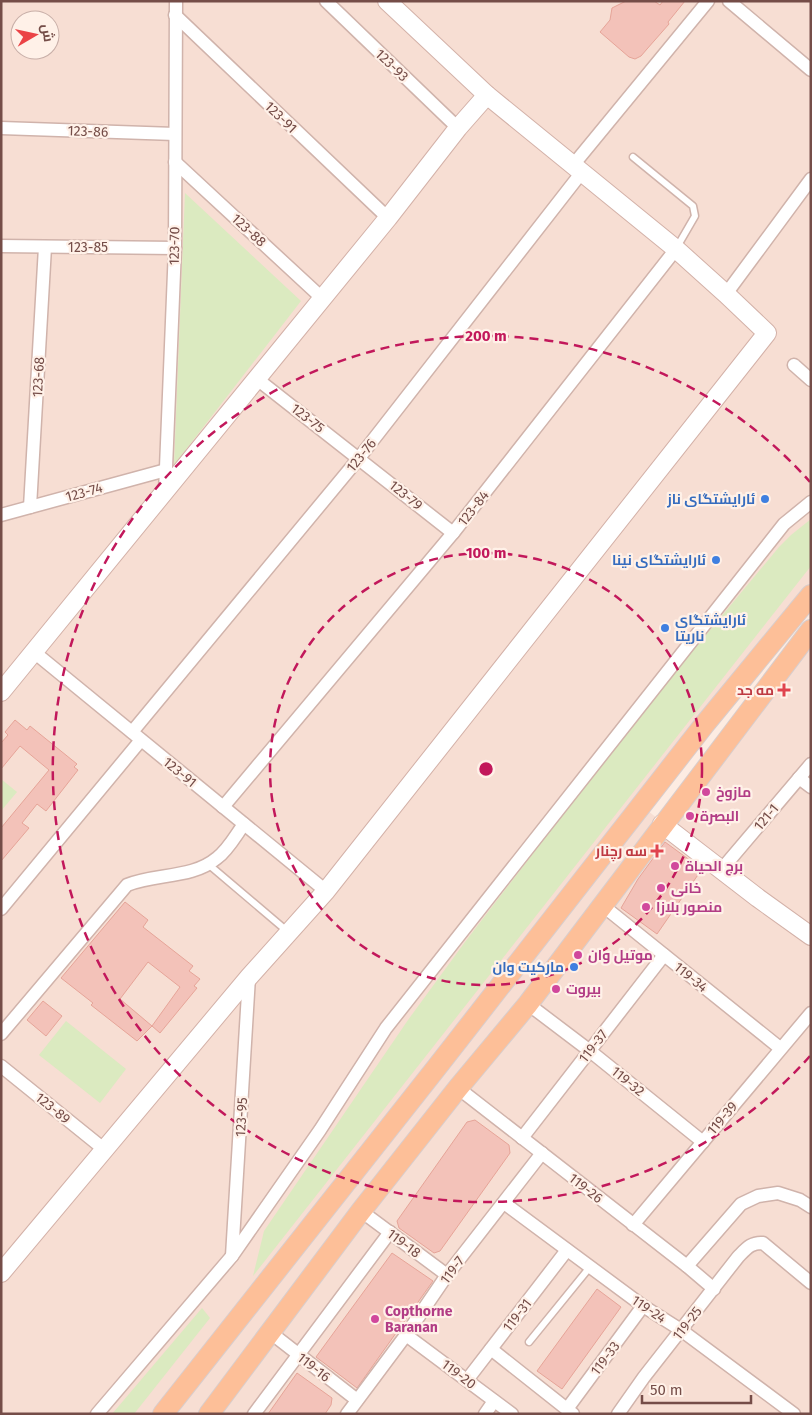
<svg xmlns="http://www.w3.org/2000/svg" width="812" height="1415" viewBox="0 0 812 1415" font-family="'Fira Sans',Cairo,sans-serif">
<rect width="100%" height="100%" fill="#fdece2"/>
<path fill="#f7ded3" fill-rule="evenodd" d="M1,1H811V604L648,811L670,828L811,645V1414H1ZM20,20H50V50H20Z"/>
<g fill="#dbeac0">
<polygon points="185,193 301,301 174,465"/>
<polygon points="811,519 811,566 253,1276 264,1231 408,1020 465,942 640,714 779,547 791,535"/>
<polygon points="1,779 17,792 1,811"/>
<polygon points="66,1021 126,1069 100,1103 39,1055"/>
<polygon points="202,1308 210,1318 134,1414 112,1414"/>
</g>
<g fill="#f3c2b9" stroke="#e6a498" fill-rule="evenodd">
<polygon points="626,1 654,1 660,5 663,1 685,1 668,22 669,24 647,49 641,56 635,59 629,57 600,32 610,20 612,8"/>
<polygon points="15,720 27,730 30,726 77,764 74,767 78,770 46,811 37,804 22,823 29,828 1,861 1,828 49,770 20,746 1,769 1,743 8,735 5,732"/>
<polygon points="665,842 702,869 657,934 621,908 638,879"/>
<path d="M125,902L148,920L143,927L193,966L189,971L200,979L194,986L197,988L160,1033L152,1026L137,1041L91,1005L93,1003L61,978ZM148,962L180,987L152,1026L120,999Z"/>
<polygon points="43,1001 62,1016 46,1036 27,1020"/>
<polygon points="475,1120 509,1145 510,1153 440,1251 434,1253 399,1228 397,1221 467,1122"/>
<polygon points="392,1253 433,1281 357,1388 316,1357"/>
<polygon points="597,1289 621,1307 562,1389 537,1371"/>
<polygon points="297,1373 332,1398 331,1405 325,1414 268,1414"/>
</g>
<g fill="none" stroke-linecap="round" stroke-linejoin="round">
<g stroke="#d0b3ab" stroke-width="9">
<g id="lane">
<polyline points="633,157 693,206 695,216 677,247"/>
<polyline points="208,864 287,931"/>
<polyline points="529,1342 590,1267"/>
</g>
</g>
<g stroke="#d0b3ab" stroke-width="15">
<g id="street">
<polyline points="326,1 458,128"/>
<polyline points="729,1 811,70"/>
<polyline points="175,15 388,218"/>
<polyline points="1,128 175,134"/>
<polyline points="175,162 322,298"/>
<polyline points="574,164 708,1"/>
<polyline points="1,246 175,248"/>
<polyline points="726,294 811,179"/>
<polyline points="794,365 811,380"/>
<polyline points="257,379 453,533"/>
<polyline points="165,492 175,248 176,1"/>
<polyline points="30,507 45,247"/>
<polyline points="1,515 166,470"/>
<polyline points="34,652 326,891"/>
<polyline points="132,732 359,458 582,172"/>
<polyline points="799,778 811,787"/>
<polyline points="223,807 453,533 676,249"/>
<polyline points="722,869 811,764"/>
<polyline points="602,905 780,1048"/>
<polyline points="1,909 141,740"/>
<polyline points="528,1004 590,1051 703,1142"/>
<path d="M1,1034L127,885C156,873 192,879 217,858C228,850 236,835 244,824"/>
<polyline points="1,1066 105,1150"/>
<polyline points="458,1088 687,1266 714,1289"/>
<polyline points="522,1138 664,955"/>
<polyline points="504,1203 643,1306 681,1330 794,1414"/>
<polyline points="361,1211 447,1275"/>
<polyline points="633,1225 811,1013"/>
<polyline points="232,1256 249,977"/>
<polyline points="687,1266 741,1204 758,1196 778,1193 800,1200 811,1207"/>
<polyline points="271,1333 357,1400"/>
<polyline points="406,1335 512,1414"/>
<polyline points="491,1349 573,1414"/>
<polyline points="467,1380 567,1250"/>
<polyline points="567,1409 643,1306"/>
<polyline points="97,1414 232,1256 320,1130 386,1028 784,524 811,502"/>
<polyline points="254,1414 390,1232"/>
<polyline points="347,1414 406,1335 447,1275 542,1153"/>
<polyline points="485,1414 494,1401"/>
<path d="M618,1414L644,1377L738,1257C746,1249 751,1242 763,1243L811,1283"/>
</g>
</g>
<g stroke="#d3b1a8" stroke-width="20">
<g id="secondary">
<polyline points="1,692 388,218 458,128 487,95"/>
<polyline points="662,824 758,898 811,936"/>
<polyline points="1,1273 249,977 326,891 767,333 726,294 676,249 487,95 387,1"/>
</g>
</g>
<g stroke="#d8cdcc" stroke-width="22">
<g id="primary">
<polyline points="163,1414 437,1067 704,725 811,595"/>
<polyline points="209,1414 361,1211 458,1088 528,1004 811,630"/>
</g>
</g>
<use href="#lane" stroke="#fff" stroke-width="6"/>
<use href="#street" stroke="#fff" stroke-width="12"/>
<use href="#secondary" stroke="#fff" stroke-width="18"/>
<use href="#primary" stroke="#fdbf98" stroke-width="20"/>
</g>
<g fill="none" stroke="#c2185b" stroke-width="2.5" stroke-dasharray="9 6">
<circle cx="486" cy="769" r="216"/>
<path d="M810 1056A433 433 0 1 1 810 482"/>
</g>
<g fill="#3f7fe0" stroke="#fff1e8" stroke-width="2">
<circle cx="765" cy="499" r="5"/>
<circle cx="716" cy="560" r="5"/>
<circle cx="665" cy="628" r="5"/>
<circle cx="574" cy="967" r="5"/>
</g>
<g fill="#e0444e" stroke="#fff1e8" stroke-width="2">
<path d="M781.5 682.5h5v5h5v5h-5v5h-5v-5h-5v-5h5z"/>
<path d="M654.5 843.5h5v5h5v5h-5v5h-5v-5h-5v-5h5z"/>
</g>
<g fill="#d1479c" stroke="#fff1e8" stroke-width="2">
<circle cx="706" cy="792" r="5"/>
<circle cx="690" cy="816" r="5"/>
<circle cx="675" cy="866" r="5"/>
<circle cx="661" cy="888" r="5"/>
<circle cx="646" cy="907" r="5"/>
<circle cx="578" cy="955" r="5"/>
<circle cx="556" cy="989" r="5"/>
<circle cx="375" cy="1319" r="5"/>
</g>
<g text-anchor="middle" stroke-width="4.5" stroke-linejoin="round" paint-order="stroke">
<g font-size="14" fill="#754d48" stroke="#fff1e8">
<text transform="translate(392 65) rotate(44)" y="5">123-93</text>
<text transform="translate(281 117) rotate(44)" y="5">123-91</text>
<text transform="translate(88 131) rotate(2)" y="5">123-86</text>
<text transform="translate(249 230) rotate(43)" y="5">123-88</text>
<text transform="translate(174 246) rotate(-89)" y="5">123-70</text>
<text x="88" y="252">123-85</text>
<text transform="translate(38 377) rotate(-87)" y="5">123-68</text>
<text transform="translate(308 418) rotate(38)" y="5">123-75</text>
<text transform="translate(361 455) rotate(-51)" y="5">123-76</text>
<text transform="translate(84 492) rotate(-15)" y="5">123-74</text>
<text transform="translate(406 495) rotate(39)" y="5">123-79</text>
<text transform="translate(473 508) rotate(-52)" y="5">123-84</text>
<text transform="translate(180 772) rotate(39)" y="5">123-91</text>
<text transform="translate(766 817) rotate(-50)" y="5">121-1</text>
<text transform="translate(691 977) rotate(39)" y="5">119-34</text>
<text transform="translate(593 1046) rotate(-52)" y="5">119-37</text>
<text transform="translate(628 1081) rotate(39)" y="5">119-32</text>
<text transform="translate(53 1108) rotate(39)" y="5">123-89</text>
<text transform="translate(241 1117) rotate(-87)" y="5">123-95</text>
<text transform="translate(722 1118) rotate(-50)" y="5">119-39</text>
<text transform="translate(586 1188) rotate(38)" y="5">119-26</text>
<text transform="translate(404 1243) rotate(37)" y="5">119-18</text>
<text transform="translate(452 1270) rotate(-53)" y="5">119-7</text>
<text transform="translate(649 1309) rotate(34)" y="5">119-24</text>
<text transform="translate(517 1315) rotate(-52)" y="5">119-31</text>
<text transform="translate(687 1323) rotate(-52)" y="5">119-25</text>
<text transform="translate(605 1358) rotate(-53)" y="5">119-33</text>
<text transform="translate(314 1367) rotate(38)" y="5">119-16</text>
<text transform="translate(459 1374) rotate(37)" y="5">119-20</text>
</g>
<g font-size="14" font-weight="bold" fill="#366cbe" stroke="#fff1e8" text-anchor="end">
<text x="755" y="504">ئارایشتگای ناز</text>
<text x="706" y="565">ئارایشتگای نینا</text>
<text x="675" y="625" text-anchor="start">ئارایشتگای<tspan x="675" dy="16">ناریتا</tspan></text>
<text x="564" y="972">ماركيت وان</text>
</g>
<g font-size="14" font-weight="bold" fill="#be3a42" stroke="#fff1e8" text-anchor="end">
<text x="774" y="695">مه جد</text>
<text x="647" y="856">سه رچنار</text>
</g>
<g font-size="14" font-weight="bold" fill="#b23c85" stroke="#fff1e8" text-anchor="start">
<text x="716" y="797">مازوخ</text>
<text x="700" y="821">البصرة</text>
<text x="685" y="871">برج الحياة</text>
<text x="671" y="893">خانی</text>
<text x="656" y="912">منصور بلازا</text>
<text x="588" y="960">موتيل وان</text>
<text x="566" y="994">بیروت</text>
<text x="385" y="1316">Copthorne<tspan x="385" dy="16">Baranan</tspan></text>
</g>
</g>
<circle cx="486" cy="769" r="8" fill="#c2185b" stroke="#fff1e8" stroke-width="2.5"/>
<g font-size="15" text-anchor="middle" font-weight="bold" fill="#c2185b" stroke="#fff1e8" stroke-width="4.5" stroke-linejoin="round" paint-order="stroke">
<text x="486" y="341">200 m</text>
<text x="486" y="558">100 m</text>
</g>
<rect width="812" height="1415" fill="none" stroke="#754d48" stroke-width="5"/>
<g transform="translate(35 35) rotate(81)"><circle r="24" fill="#fff1e8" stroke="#c8afa8"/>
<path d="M0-4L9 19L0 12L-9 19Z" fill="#eb4346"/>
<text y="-8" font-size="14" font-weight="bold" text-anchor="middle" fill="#754d48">ش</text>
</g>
<path d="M642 1395v8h109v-8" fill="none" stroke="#754d48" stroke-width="2.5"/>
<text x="650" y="1395" font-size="15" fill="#754d48" stroke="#fff1e8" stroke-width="4" paint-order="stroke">50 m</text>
</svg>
